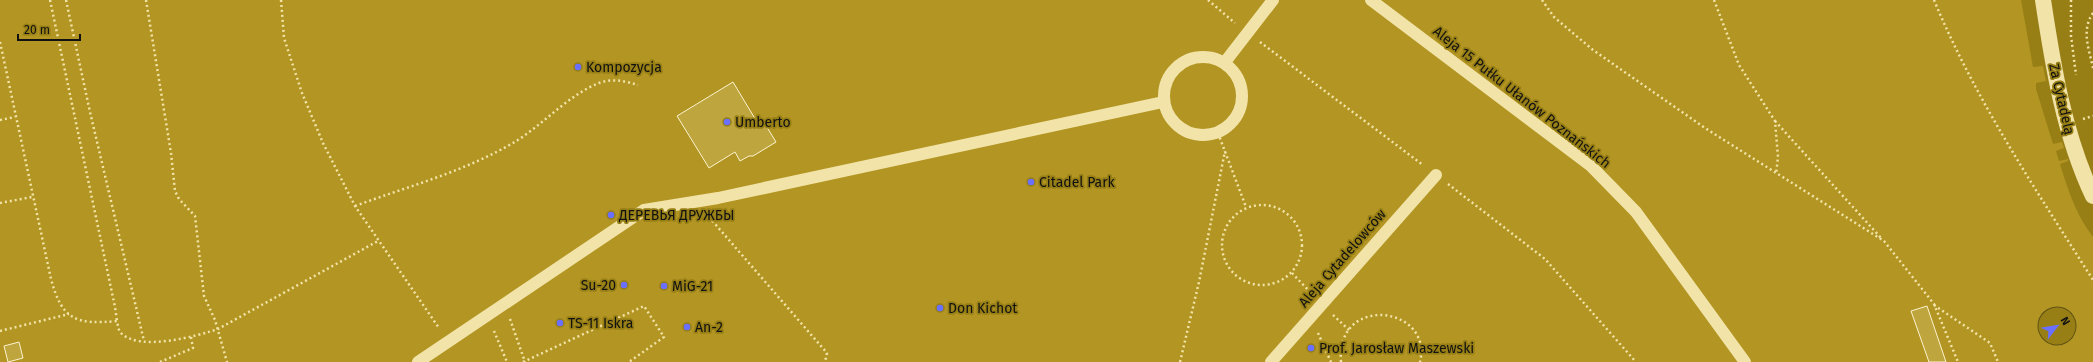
<svg xmlns="http://www.w3.org/2000/svg" width="2093" height="362" viewBox="0 0 2093 362" font-family="'Fira Sans',sans-serif">
<rect width="100%" height="100%" fill="#977f16"/>
<path fill="#b29522" fill-rule="evenodd" d="M0,0H2021L2033,67L2043,66L2046,81L2036,83V89L2053,144L2062,142L2064,148L2056,151L2059,161L2068,159V161L2060,164C2068,190 2076,215 2093,237V362H0ZM2045,314H2069V338H2045Z"/>
<g fill="#bfa53e" stroke="#fcf3d0">
<polygon points="733,82 760,127 765,124 776,142 753,156 749,156 740,161 735,152 709,168 677,116"/>
<polygon points="1927,306 1946,362 1929,362 1911,311"/>
<polygon points="19,342 23,358 8,362 4,346"/>
</g>
<g fill="none" stroke-linecap="round" stroke-linejoin="round">
<g stroke="#f2e3a8" stroke-width="2.5" stroke-dasharray="2 3" stroke-linecap="butt">
<polyline points="50,0 115,307 117,321"/>
<polyline points="66,0 90,112 144,341"/>
<polyline points="146,0 171,153 175,191 179,199 195,216 204,296 215,320 227,362"/>
<polyline points="281,0 284,38 302,93 323,143 355,206 439,328"/>
<polyline points="1208,0 1235,23"/>
<polyline points="1542,0 1554,17 1593,50 1705,128 1884,241 1934,304 1958,362"/>
<polyline points="1714,0 1739,65 1775,121 1778,157 1776,174"/>
<path d="M1934,0C1975,99 2036,190 2093,280"/>
<polyline points="2071,0 2071,36 2076,75"/>
<path d="M2093,13C2081,30 2089,49 2093,68"/>
<path d="M0,42L51,279C62,320 76,325 117,321C118,325 118,330 121,333C139,352 197,336 218,329L378,241"/>
<polyline points="1260,42 1423,165"/>
<polyline points="2083,119 2093,116"/>
<polyline points="0,120 15,117"/>
<polyline points="1775,121 1881,238"/>
<polyline points="1218,133 1246,207"/>
<polyline points="1448,184 1545,259 1636,362"/>
<polyline points="0,203 32,197"/>
<circle cx="1262" cy="245" r="40"/>
<path d="M355,206C409,186 463,172 513,143C542,126 568,95 599,83C612,78 625,81 638,85"/>
<polyline points="709,217 827,353 825,362"/>
<polyline points="1292,273 1311,293"/>
<polyline points="1934,305 1990,343 1998,362"/>
<polyline points="1333,315 1349,330"/>
<polyline points="510,319 525,362"/>
<polyline points="0,331 69,314"/>
<polyline points="494,331 507,362"/>
<polyline points="1318,333 1331,362"/>
<polyline points="160,362 193,348 191,337"/>
<polyline points="523,362 644,306 664,337 629,362"/>
<polyline points="1180,362 1199,282 1225,151"/>
<path d="M1341,362C1335,294 1433,305 1420,362"/>
</g>
<g stroke="#f2e3a8" stroke-width="12">
<polyline points="1371,0 1591,166 1636,212 1745,362"/>
<circle cx="1203" cy="96" r="39"/>
<polyline points="1225,62 1273,0"/>
<polyline points="418,362 644,210 718,198 1163,102"/>
<polyline points="1271,362 1436,175"/>
</g>
<path stroke="#f2e3a8" stroke-width="16" d="M2043,0C2053,66 2064,135 2093,196"/>
</g>
<g fill="#696fff" stroke="#977f16" stroke-width="1.5">
<circle cx="578" cy="67" r="4"/>
<circle cx="727" cy="122" r="4"/>
<circle cx="1031" cy="182" r="4"/>
<circle cx="611" cy="215" r="4"/>
<circle cx="624" cy="285" r="4"/>
<circle cx="664" cy="286" r="4"/>
<circle cx="940" cy="308" r="4"/>
<circle cx="560" cy="323" r="4"/>
<circle cx="687" cy="327" r="4"/>
<circle cx="1311" cy="348" r="4"/>
</g>
<g text-anchor="middle" stroke-width="3.5" stroke-linejoin="round" paint-order="stroke">
<g font-size="14" fill="#111" stroke="#977f16" text-anchor="start">
<text x="586" y="72">Kompozycja</text>
<text x="735" y="127">Umberto</text>
<text x="1039" y="187">Citadel Park</text>
<text x="619" y="220">ДЕРЕВЬЯ ДРУЖБЫ</text>
<text x="616" y="290" text-anchor="end">Su-20</text>
<text x="672" y="291">MiG-21</text>
<text x="948" y="313">Don Kichot</text>
<text x="568" y="328">TS-11 Iskra</text>
<text x="695" y="332">An-2</text>
<text x="1319" y="353">Prof. Jarosław Maszewski</text>
</g>
<g font-size="14" fill="#111" stroke="#977f16">
<text transform="translate(1522 97) rotate(38)" y="5">Aleja 15 Pułku Ułanów Poznańskich</text>
<text transform="translate(2062 99) rotate(77)" y="5">Za Cytadelą</text>
<text transform="translate(1342 258) rotate(-49)" y="5">Aleja Cytadelowców</text>
</g>
</g>
<g transform="translate(2057 326) rotate(59)"><circle r="19" fill="#977f16" stroke="#615314"/>
<path d="M0-3L7 15L0 10L-7 15Z" fill="#696fff"/>
<text y="-6" font-size="11" font-weight="bold" text-anchor="middle" fill="#111111">N</text>
</g>
<path d="M18 34v6h62v-6" fill="none" stroke="#111111" stroke-width="2"/>
<text x="24" y="34" font-size="12" fill="#111111" stroke="#977f16" stroke-width="3" paint-order="stroke">20 m</text>
</svg>
